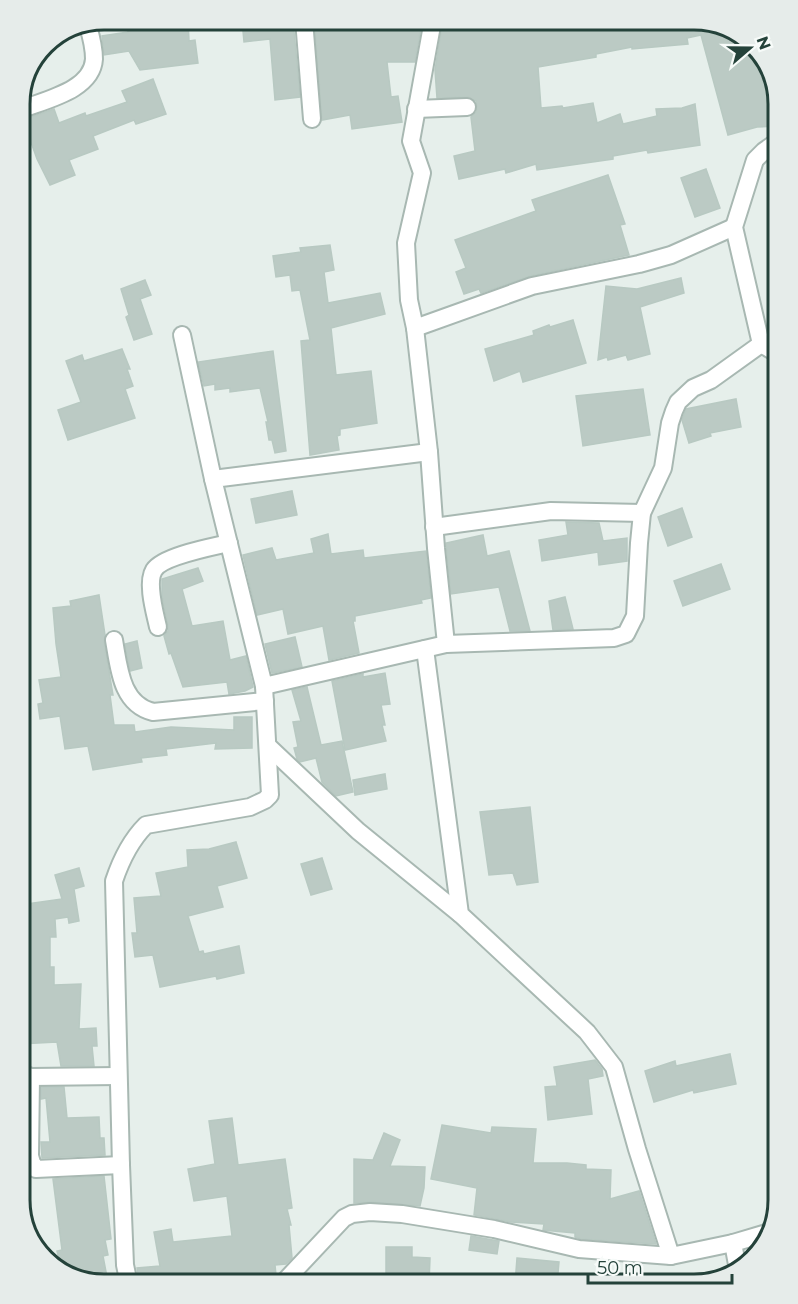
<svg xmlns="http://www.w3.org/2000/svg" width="798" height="1304" viewBox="0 0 798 1304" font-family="Montserrat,sans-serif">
<rect width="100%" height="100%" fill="#e6efeb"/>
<g fill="#bbcac4" stroke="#b8c9c2" stroke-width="1.5">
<polygon points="145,20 188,20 189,41 195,40 198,63 140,70 129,51 104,55 102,36 128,32 127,22"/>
<polygon points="242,20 293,20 300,97 275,100 270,39 244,42"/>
<polygon points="371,20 373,24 422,21 415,62 387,62 391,97 398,96 402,122 352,129 350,115 322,120 315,29"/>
<polygon points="443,20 462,20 463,27 499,23 499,20 519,20 519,24 570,20 700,20 741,34 770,66 778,104 778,126 757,127 728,135 701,35 687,38 688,44 632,49 632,47 596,54 596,57 538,67 541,108 562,106 563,108 593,103 597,123 620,114 623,124 657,116 656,109 682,108 695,104 700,145 648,153 647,150 613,156 613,159 537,170 536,164 506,173 505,169 459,179 454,156 475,151 471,117 476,112 477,106 476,101 468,97 437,98 435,70"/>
<polygon points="153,79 166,114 136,124 134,120 93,136 98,149 69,160 75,175 50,185 37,159 23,120 54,109 59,123 85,113 86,116 127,102 122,91"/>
<polygon points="706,169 720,208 695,217 681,178"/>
<polygon points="608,175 625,224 620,225 629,255 530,276 481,293 479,289 464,294 456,272 466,268 455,240 536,211 532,200"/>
<polygon points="330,245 334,270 324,272 328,303 380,293 385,314 331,328 336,375 371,371 377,423 340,429 340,435 337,436 339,450 310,455 301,341 310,340 300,290 292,291 290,275 276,277 273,256 301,252 300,248"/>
<polygon points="681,278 684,293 640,307 650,354 628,360 626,355 608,360 607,357 598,360 606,286 637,289"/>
<polygon points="145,280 151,295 140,299 152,334 134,340 126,317 129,315 121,289"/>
<polygon points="573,320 586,363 523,382 520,371 494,381 485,349 534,335 533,331 549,325 550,327"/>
<polygon points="122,349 130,369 127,369 133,386 125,389 135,418 68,440 58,410 81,402 66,361 82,355 84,361"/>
<polygon points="273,351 286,451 275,453 272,440 269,440 266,422 268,422 260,388 230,392 230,388 215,390 215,384 204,386 198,362"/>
<polygon points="643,389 650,435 583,446 576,396"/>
<polygon points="736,399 741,427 710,433 711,436 689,443 682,420 686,409"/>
<polygon points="292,491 297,515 256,523 251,499"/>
<polygon points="682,508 692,537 668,546 658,517"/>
<polygon points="566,522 599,523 603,541 627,538 627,561 599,565 598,552 542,561 539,540 568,535"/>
<polygon points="328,534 331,554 363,550 364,558 426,551 431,598 421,600 422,603 355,616 355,621 353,621 359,653 329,660 323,626 288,634 283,609 257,615 243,555 272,548 276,560 314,553 311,539"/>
<polygon points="483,535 487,556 509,551 530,631 510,631 499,587 451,594 446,543"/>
<polygon points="721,564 730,589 683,606 674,581"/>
<polygon points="198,568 203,581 182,589 192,626 223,621 230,660 246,656 253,687 245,691 229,694 227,682 183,687 171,653 169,654 164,636 168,631 168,625 162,597 162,579"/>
<polygon points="99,595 105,635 104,642 113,695 110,695 114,725 134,725 135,732 171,727 234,730 234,717 252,717 252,748 215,749 216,743 166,749 167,755 141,758 142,762 93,770 88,746 65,749 60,716 40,719 38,704 43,703 39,680 61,677 56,644 53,608 71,606 70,601"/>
<polygon points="565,597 573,629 553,630 549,601"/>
<polygon points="295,637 302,667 272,673 265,644"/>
<polygon points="137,641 142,668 130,671 125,644"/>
<polygon points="385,673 390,704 381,705 385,725 382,725 386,741 345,750 332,681 363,674 363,677"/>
<polygon points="307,687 321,745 342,741 353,792 336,796 322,782 316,758 300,762 297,759 294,748 298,747 293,722 301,721 292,690"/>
<polygon points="385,774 387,789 355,795 353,780"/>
<polygon points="530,807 538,882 517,885 513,873 489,875 480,812"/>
<polygon points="236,842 247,878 217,886 223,907 188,916 199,952 203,951 204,954 239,946 244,973 217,979 216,976 160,987 153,955 135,957 132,933 137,933 134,898 161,896 156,873 188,867 187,850 209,849"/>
<polygon points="322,858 332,889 311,895 301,864"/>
<polygon points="79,868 84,886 74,889 79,921 69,923 68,917 55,919 56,937 50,937 50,967 54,967 54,985 81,984 79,1029 96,1028 97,1046 92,1046 94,1066 61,1066 57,1042 20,1044 20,989 29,990 30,959 20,959 20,905 62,899 55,875"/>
<polygon points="730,1054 736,1084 694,1093 693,1090 654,1102 645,1071 675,1061 676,1066"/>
<polygon points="595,1060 602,1069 603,1076 588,1079 592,1114 548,1120 545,1087 557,1086 554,1067"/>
<polygon points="41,1087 64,1087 67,1118 99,1117 100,1138 104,1138 105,1155 42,1158 41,1142 50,1142 46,1098 41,1099"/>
<polygon points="232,1118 238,1165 285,1159 292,1208 287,1209 291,1225 289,1225 292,1258 286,1264 275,1265 276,1275 272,1284 139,1284 137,1268 160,1266 154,1232 171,1229 173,1242 232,1236 227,1196 194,1201 188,1169 215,1164 209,1121"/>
<polygon points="442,1125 491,1133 492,1127 536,1129 533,1163 567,1163 586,1165 586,1169 611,1170 610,1199 639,1191 656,1244 581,1239 575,1237 575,1233 543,1230 544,1224 511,1222 474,1215 477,1188 431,1179"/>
<polygon points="384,1133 400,1140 390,1166 425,1167 424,1188 420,1206 371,1202 354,1203 354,1159 373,1160"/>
<polygon points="104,1176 111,1239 105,1240 108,1255 103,1256 107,1277 89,1281 57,1270 50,1262 59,1259 57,1251 62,1250 53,1179"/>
<polygon points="471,1236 499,1241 497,1254 469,1250"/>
<polygon points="386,1247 412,1247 412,1257 430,1258 429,1284 386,1284"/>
<polygon points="517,1258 559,1262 557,1284 515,1284"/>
</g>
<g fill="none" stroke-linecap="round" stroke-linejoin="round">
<g stroke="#a8b8b2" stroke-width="20">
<g id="street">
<polyline points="304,20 312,119"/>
<polyline points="433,20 411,141 422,173 406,243 409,300 415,328 429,452 436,548 446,644"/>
<polyline points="416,109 467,107"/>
<path d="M20,110C44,100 92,91 94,59C94,48 91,36 88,26"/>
<polyline points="415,328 532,286 639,264 671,255 734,227"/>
<polyline points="182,335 213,479"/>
<polyline points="778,354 761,344 734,227 755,160 764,151 778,141"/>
<polyline points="434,527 551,511 642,513"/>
<path d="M158,627C155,613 146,583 154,570C163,556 212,547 229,543"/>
<path d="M114,640C119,668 121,704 153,712L265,701"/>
<polyline points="425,649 460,914 587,1032 614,1067 637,1149 671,1256"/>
<polyline points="264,686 446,644 614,638 626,634 635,616 639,543 642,513 663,468 670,423 674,411 678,402 693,388 711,380 761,344"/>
<polyline points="268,746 358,831 460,914"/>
<polyline points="20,1073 31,1077 118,1076"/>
<polyline points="31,1077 30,1156 32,1163 36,1169 121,1165"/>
<polyline points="738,1270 733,1243 770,1232"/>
<path d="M129,1284L125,1265L121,1165L114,881C121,860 130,841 146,825L250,807L265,800L270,795L264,686L213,479L429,452"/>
<polyline points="282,1284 344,1218 352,1214 370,1212 402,1214 494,1229 579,1249 671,1256 733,1243"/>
</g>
</g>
<use href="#street" stroke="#fff" stroke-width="16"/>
</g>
<path d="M0 0H798V1304H0ZM104 30H694A74 74 0 0 1 768 104V1200A74 74 0 0 1 694 1274H104A74 74 0 0 1 30 1200V104A74 74 0 0 1 104 30Z" fill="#e6ecea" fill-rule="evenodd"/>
<path fill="none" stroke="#24423a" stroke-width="3" d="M104 30H694A74 74 0 0 1 768 104V1200A74 74 0 0 1 694 1274H104A74 74 0 0 1 30 1200V104A74 74 0 0 1 104 30Z"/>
<g transform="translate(750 48) rotate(70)" stroke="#f7fbf9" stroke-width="4.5" paint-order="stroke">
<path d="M0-4.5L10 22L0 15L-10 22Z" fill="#24423a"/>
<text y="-9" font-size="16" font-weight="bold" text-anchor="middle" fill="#24423a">N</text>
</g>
<path d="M588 1274v9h144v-9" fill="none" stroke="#24423a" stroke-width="3"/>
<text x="597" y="1274" font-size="18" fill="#24423a" stroke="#f7fbf9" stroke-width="4.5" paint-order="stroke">50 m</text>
</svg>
